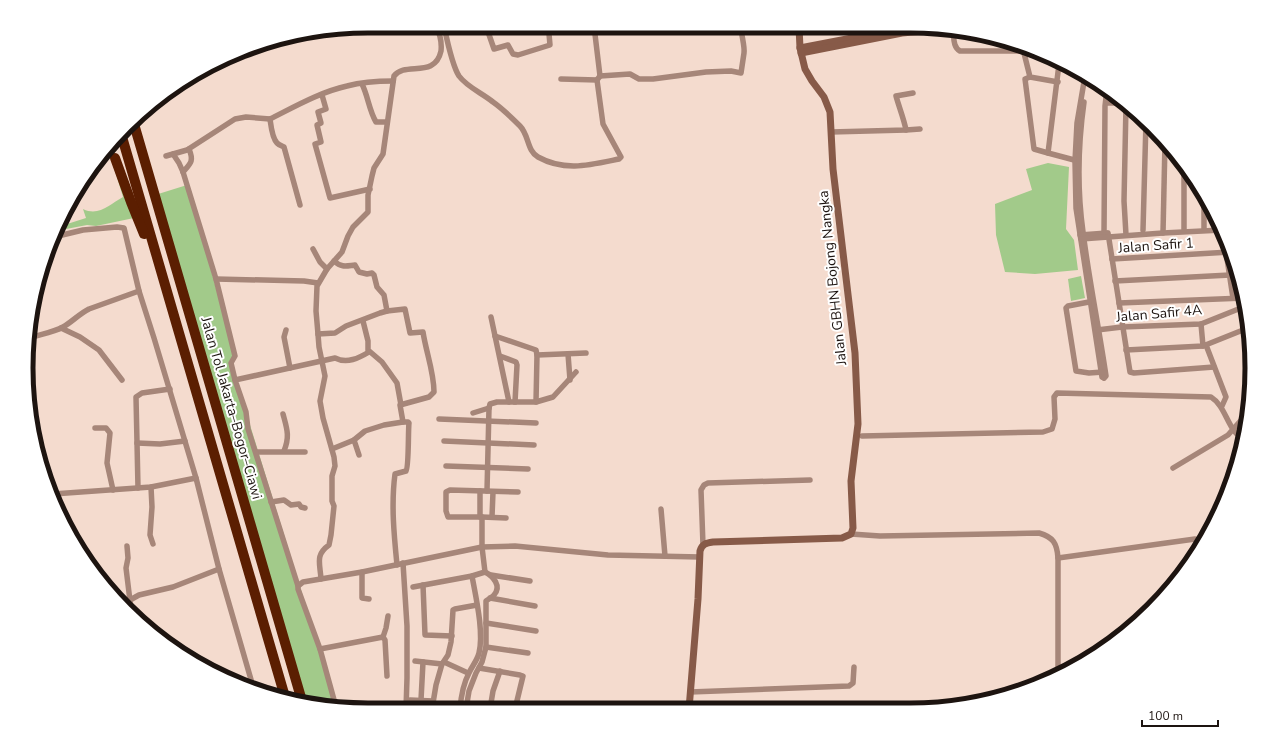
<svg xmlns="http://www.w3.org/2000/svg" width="1278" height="736" viewBox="0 0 1278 736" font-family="'Nunito Sans',sans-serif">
<rect width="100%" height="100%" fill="#f4dbce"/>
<g fill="#a2ca8a">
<path d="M110,150L114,155L134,218L96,226L87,225L61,230L64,225L86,218L83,209C99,217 110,204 123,197L111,158L108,152Z"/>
<polygon points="1048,163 1069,167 1066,229 1074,240 1078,270 1035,274 1005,272 996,235 995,204 1032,190 1026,169"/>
<polygon points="187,185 234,352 232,361 246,412 315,635 335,707 302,701 155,195"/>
<polygon points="1081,276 1085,298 1071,301 1068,279"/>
</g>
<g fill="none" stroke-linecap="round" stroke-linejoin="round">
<g stroke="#a68679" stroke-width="5.5">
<path d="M444,26C447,40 452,65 459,76C467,87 482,93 493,102C503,109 512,118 520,126C529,135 527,151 538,157C565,172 590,165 619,159L621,157L603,124L597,80L600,76L594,26"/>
<polyline points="486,26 494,49 508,45 513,54 518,55 550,45 549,34 547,26"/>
<polyline points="529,26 529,28 548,29"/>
<path d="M953,31C954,38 953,47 960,51H1033"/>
<polyline points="1022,45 1030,77 1058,82"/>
<polyline points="1059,64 1048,153 1078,161"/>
<path d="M600,76L630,74L639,79H653L706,72L731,71L741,73C742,66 743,60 744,53C745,46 741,35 741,26"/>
<polyline points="1085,76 1077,123 1075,161 1076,208 1102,377 1104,378"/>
<polyline points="1030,77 1025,79 1034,149 1048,153"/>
<polyline points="561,79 597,80"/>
<polyline points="1084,80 1096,82"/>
<path d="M362,84C368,96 369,110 376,122H387"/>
<polyline points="322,95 326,109 318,112 321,123 317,125 321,142 315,144 330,198 370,189"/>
<path d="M1084,102C1078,145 1077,189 1083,232C1089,280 1099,328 1106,376L1104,378"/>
<polyline points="1106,103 1124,103"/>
<path d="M906,130C904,119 899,107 896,96L913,93"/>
<polyline points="831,132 906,130 920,129"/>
<polyline points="173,154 179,163 183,172 216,279 234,352 235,356 231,363 235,380"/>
<polyline points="166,156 187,150 235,119 246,117 270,119"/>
<path d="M183,172C191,163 194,161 189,149"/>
<polyline points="1204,196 1204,228"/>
<path d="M300,205L284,147C282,146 279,145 277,143C272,138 271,126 270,119C294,107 320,92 347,86C362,82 378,81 393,81"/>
<polyline points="1184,229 1184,166"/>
<polyline points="1143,230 1146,121"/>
<polyline points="1104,233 1105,106 1107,89"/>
<polyline points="1108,233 1130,372 1134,373 1214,367"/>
<polyline points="1163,233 1165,142"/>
<polyline points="1080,235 1107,233"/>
<polyline points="1126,235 1124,201 1126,105"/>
<polyline points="58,236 83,230 117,227 124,228 139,291 154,338 196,478 219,569 254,690"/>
<polyline points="1226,236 1226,252 1233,298"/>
<polyline points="1081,239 1163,233 1222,230"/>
<polyline points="313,249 320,262 327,269"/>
<polyline points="1112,259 1230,252"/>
<path d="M334,261C342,268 346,266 355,265L359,272L367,274L372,273L374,275L377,287L384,295L387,311"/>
<polyline points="216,279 304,281 318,283"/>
<polyline points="1115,281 1230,275"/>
<polyline points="1089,302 1068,306 1066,308 1076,371 1089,373 1103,372"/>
<polyline points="1119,303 1244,298"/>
<polyline points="491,317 509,402"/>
<polyline points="363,321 368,341 368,350 382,362 397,383 401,405"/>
<polyline points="1201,324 1203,346"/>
<polyline points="61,328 80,337 99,350 122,380"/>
<polyline points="286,330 284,337 290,368"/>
<polyline points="1097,330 1122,327 1201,324 1246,306"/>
<path d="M318,334L335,333L346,326L380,313L387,311L405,309L410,333L423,332C426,352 434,372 434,392L429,397L400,405L403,422H408L409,423C408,431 409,467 406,471L395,474C391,504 394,535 397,565"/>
<path d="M32,337C42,334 54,332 63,327C72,322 79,314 89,309L139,291"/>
<polyline points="1206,345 1226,397 1222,406"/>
<polyline points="1126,350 1203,346 1248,328"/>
<polyline points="568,354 570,380"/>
<polyline points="537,355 586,353"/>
<polyline points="500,356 516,362 517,365 515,402"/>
<polyline points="536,402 553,397 576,372"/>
<polyline points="473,413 489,408"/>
<path d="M283,414C287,429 290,436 284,451"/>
<polyline points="439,419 536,423"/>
<polyline points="95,428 106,428 110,433 107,463 113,490"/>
<path d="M862,436L1043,432L1052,429L1055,419L1054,397L1057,393L1211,397C1227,407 1227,431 1244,439"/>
<polyline points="354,440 365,431 384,425 403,422"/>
<polyline points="444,441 534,445"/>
<polyline points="137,443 160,444 185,441"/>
<polyline points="332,449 354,440 359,455"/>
<polyline points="256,452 305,452"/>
<polyline points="446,466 528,469"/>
<polyline points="1173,468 1228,435 1243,418 1248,408"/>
<polyline points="151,487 152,507 150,535 153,544"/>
<polyline points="138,488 136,397 142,393 170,389"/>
<polyline points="487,491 489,408 490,404 497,402 536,402 537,355 536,350 495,336"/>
<polyline points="53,494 151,487 196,478"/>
<polyline points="271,502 284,500 291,505 299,504 301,507 305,508"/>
<polyline points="661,509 665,556"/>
<polyline points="480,517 480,491"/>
<polyline points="482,517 506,518"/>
<polyline points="492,517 493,492"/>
<path d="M851,534L880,536L1039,533C1053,537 1057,543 1058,558V675"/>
<polyline points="703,545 701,490 704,485 708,483 810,480"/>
<polyline points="127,546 128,558 126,568 131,609"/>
<polyline points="1058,558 1195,539"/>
<polyline points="403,563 407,626 407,678 406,709"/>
<polyline points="362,572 362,598 369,599"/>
<polyline points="491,575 530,581"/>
<path d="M321,579C320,563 315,555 329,545L331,535L334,506L332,501V476L335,466L334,457L323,418L320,401L325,376L319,347L318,334L316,311L317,286L327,269L342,252L348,236L353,227L368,212V195L372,176L374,168L383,154L394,76C405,61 435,79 441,51C442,42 440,34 436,26"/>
<polyline points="423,585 425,635 452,636"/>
<path d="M298,586L248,429L246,412L235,380L335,358C347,364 359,358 369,352"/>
<polyline points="413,587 472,576 485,572 482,547 482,517 448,517 446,511 446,492 450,490 518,492"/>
<polyline points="490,598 535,606"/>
<polyline points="123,601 130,600 139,595 173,587 219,569"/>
<polyline points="486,623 536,631"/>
<polyline points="383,637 386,628 388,616"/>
<polyline points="486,647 528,653"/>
<polyline points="320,649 383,637 385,640 387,676"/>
<polyline points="415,661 442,664"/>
<polyline points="444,662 468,673"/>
<polyline points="479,668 520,675 523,676 515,709"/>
<polyline points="690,692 849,686 853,683 854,667"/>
<polyline points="410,700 433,701"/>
<polyline points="421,700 423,662"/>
<polyline points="336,707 320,649 298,589 298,586 303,582 362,572 482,547 515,546 608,555 700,557"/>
<polyline points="432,709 436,685 442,664 448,655 451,642 453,610 455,609 477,605"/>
<path d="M460,709C461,697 463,684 469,673C472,666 477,661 479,653C484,632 476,598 472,576"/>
<path d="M466,709L469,691L476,673L482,662L486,647V601C488,599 492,598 494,595C502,586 493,576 485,572"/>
<polyline points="490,709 493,691 500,671"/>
</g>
<g stroke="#875a48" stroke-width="7">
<polyline points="800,48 904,28"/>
<polyline points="801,53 902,33 945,29"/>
<path d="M689,709L698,599L700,551C702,544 706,543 713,542L842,538L851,534L853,528L851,481L858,424L855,353L833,169L830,112L824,97L812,81L805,69L800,48L799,27"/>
</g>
<g stroke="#5b1e01" stroke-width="10">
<polyline points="134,124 302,701"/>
<polyline points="122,137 285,697"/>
<polyline points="115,158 131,202 144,234"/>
</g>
</g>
<g text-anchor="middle" stroke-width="4" stroke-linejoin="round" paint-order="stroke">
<g font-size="14" fill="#1d1410" stroke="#fff">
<text transform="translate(1156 245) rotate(-4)" y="5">Jalan Safir 1</text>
<text transform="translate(832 278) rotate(-96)" y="5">Jalan GBHN Bojong Nangka</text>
<text transform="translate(1159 313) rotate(-5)" y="5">Jalan Safir 4A</text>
<text transform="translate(232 408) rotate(74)" y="5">Jalan Tol Jakarta–Bogor–Ciawi</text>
</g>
</g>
<path d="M0 0H1278V736H0ZM368 33H910A335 335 0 0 1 1245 368V368A335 335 0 0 1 910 703H368A335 335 0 0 1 33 368V368A335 335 0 0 1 368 33Z" fill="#fff" fill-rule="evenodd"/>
<path fill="none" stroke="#1d1410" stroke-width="5" d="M368 33H910A335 335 0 0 1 1245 368V368A335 335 0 0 1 910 703H368A335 335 0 0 1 33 368V368A335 335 0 0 1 368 33Z"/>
<path d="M1142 720v6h76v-6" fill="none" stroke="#1d1410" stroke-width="2"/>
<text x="1148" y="720" font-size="12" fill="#1d1410" stroke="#ffffff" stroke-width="3" paint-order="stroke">100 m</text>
</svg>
